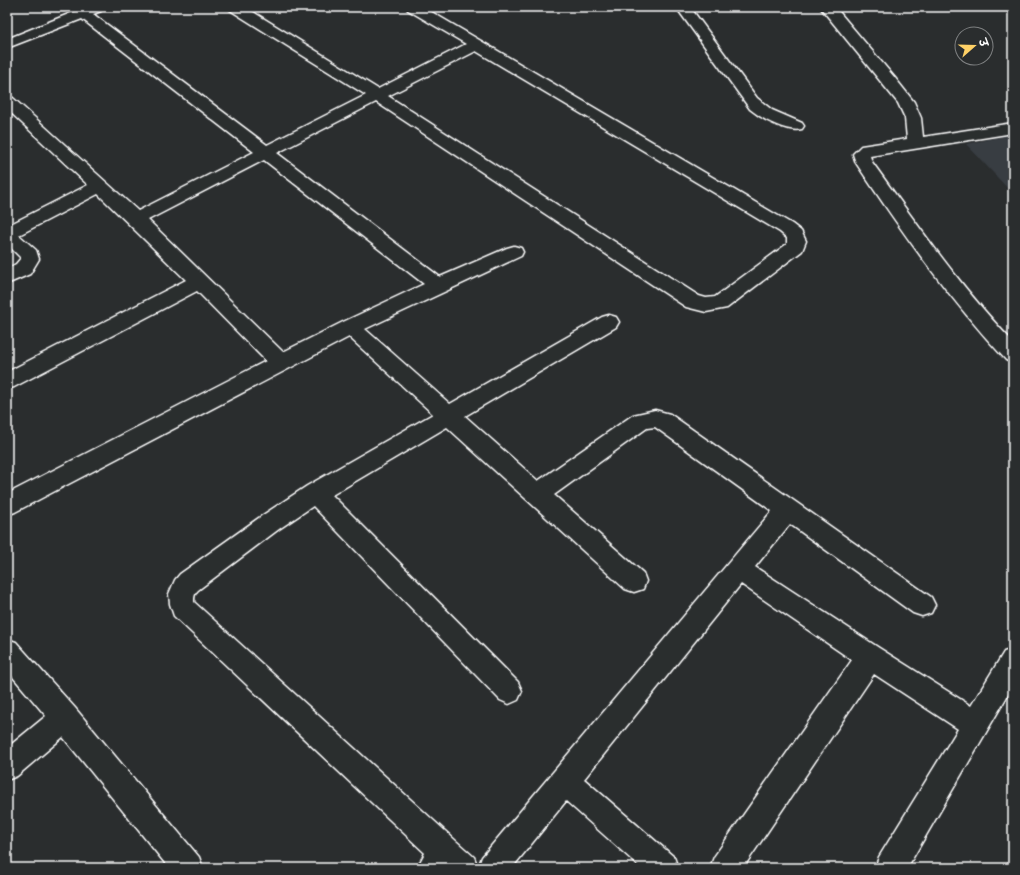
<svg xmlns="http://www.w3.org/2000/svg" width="1020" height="875" viewBox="0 0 1020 875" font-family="Mynerve,'Playpen Sans Deva',sans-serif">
<rect width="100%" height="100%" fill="#2a2d2e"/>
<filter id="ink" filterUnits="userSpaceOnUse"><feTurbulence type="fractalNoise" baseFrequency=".025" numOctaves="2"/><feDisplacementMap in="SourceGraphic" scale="8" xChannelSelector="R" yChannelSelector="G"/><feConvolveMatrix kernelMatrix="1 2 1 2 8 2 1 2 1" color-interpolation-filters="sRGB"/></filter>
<g filter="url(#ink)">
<polygon fill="#373c42" points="1013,134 1013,194 966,144"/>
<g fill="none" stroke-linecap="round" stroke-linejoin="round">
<g stroke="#fff" stroke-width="3">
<g id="minor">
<path d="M86,7H102L101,11L93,14L267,145L366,95L230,10L228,7H245L378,89L466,44L408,10L406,7H423L792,224L801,231L806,241L802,251L727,308L706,312L686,307L376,102L277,153L440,277L507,248L514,246L521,248L523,252L521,256L365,329L450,404L602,317L609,315L616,317L619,322L616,327L465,416L538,481L633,415L655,410L670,414L931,597L935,605L931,613L922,616L913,613L790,524L755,567L879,648L971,706L1004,652L1013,649V686L907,868H875L879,857L958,729L874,674L743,868H710L714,857L852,660L741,584L584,779L674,857L678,868H641L566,801L512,868H417L425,853L174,616L170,604L169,594L175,580L180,574L263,515L307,486L433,414L349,337L15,512L7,515V494L266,361L197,291L14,387L7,389V372L186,280L98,194L19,235L36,250L39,259L30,274L7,284V269L16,264L21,258L7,244V226L88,185L7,109V96L13,98L138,211L254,152L82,19L7,48V39ZM476,51L780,232L787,238V244L715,297L706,298L699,296L388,96ZM264,160L424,284L343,322L283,352L148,220ZM447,427L625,589L634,592L643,589L646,581L643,573L554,495L647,428L655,427L772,511L482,857L478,868L474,857L456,841L194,602C194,597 194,594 198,590L279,529L313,506L500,700L509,704L518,700L522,691L518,682L332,495Z"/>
<path d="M676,7H690L757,98L772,110L802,123L804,126L802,129C787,133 762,119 750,109Z"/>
<path d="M820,7H835L895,78L914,102L921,118L923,137L1013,123V133L870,156L872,162C917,224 960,287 1013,342V363L1006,360C950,300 902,232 856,163L853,154L861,146L907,139L905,118L898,103Z"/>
<polygon points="7,639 16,642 75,708 199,857 203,868 169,868 63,737 17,776 7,780 7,748 46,716 7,670"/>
</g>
</g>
<use href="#minor" fill="#2a2d2e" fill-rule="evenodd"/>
</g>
</g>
<rect width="1020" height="875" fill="none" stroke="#2a2d2e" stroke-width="24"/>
<rect x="12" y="12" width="996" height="851" fill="none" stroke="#fff" stroke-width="1.5" filter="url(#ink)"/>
<g transform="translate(974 46) rotate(70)"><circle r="19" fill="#2a2d2e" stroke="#7f8182"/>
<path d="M0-3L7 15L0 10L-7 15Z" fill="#ffd166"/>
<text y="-6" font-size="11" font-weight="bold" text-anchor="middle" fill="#ffffff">उ</text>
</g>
</svg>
